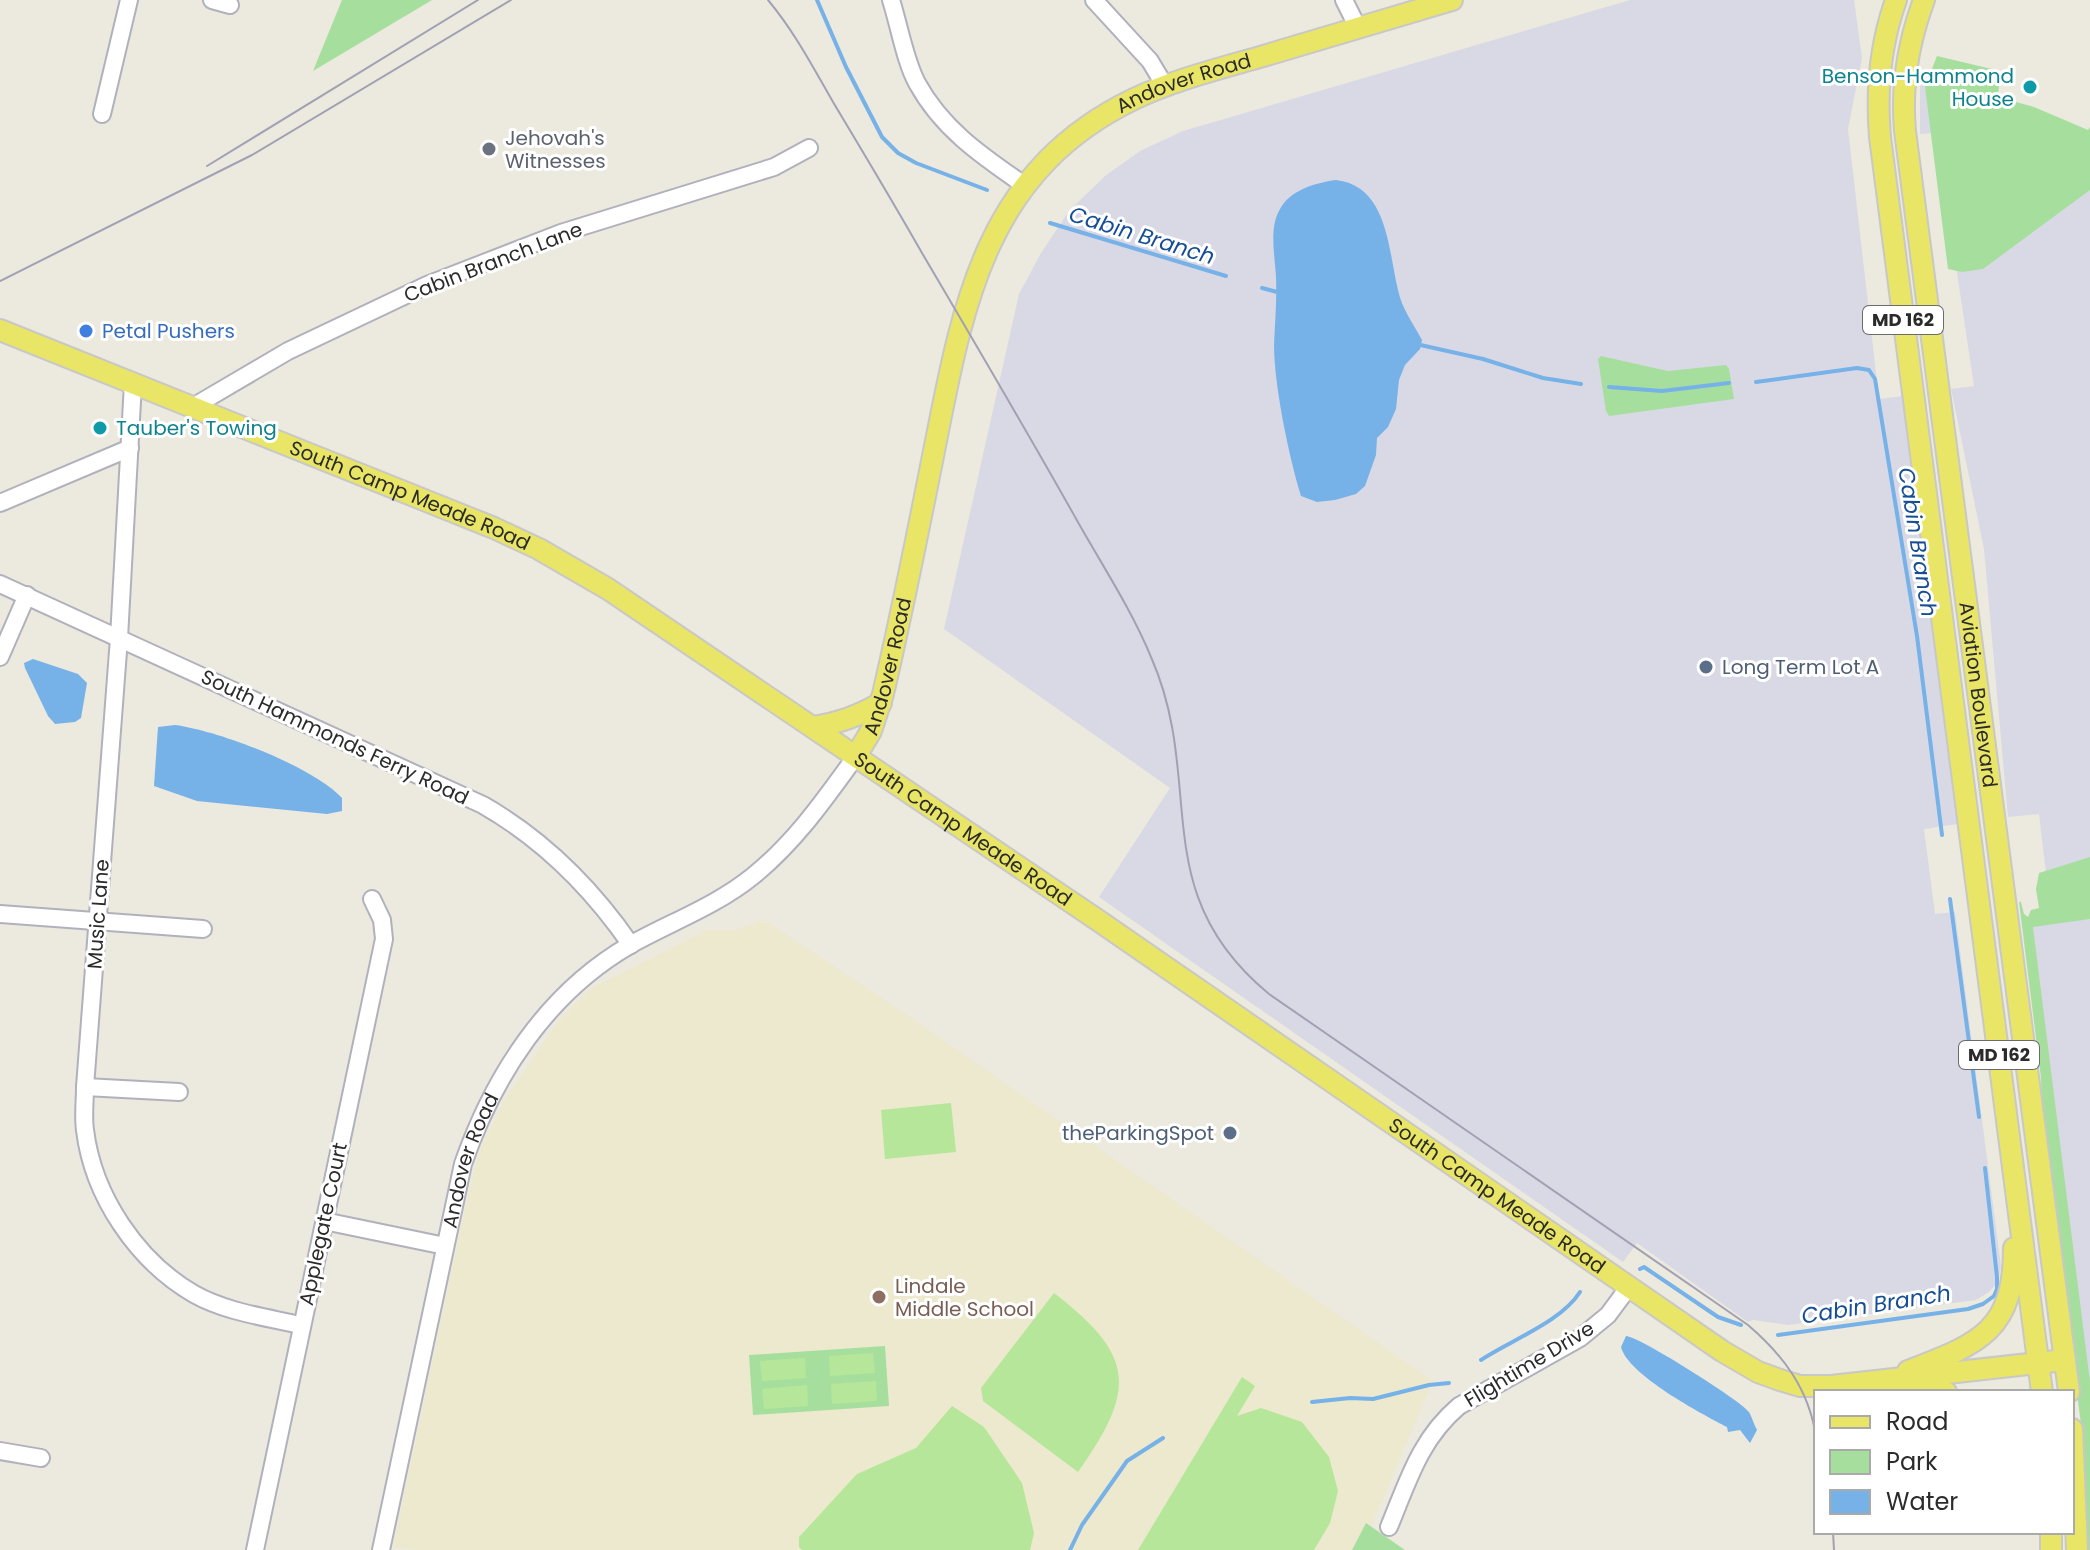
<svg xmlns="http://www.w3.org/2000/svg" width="2090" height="1550" viewBox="0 0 2090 1550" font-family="Poppins,sans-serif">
<rect width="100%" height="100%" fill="#ece9de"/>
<polygon fill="#ece9ce" points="764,920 897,1008 1433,1381 1361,1550 419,1550 393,1547 464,1213 480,1149 505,1099 560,1019 590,989 707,930 735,930"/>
<g fill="#d9d9e5">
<polygon points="1630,0 1854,0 1862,58 1848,129 1879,399 1904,396 1958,824 1924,829 1935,914 1955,912 2001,1266 1998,1282 1989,1292 1976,1300 1788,1325 1753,1320 1748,1322 1637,1243 1623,1262 1099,897 1170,788 944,629 1019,294 1041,253 1069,211 1105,176 1140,151 1183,131"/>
<polygon points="1920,82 2090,145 2090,1409 2031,924 2049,899 2039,814 2008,817 1984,549 1951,389 1974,386 1936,133 1920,134"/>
</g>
<g fill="#a6df9d">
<polygon points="342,0 432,0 313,71"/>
<polygon points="1937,56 2000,71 1998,97 2034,107 2088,130 2090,127 2090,190 1983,269 1962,272 1948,269 1925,87"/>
<polygon points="1601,356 1668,371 1726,365 1729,369 1734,399 1609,416 1606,411 1598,359"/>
<polygon points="2090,857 2090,919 2033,927 2090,1382 2090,1550 2086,1550 2081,1424 2043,1137 2041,1078 2019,902 2021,902 2024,914 2028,917 2031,910 2039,908 2036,889 2039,873"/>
<polygon points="885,1346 889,1406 753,1415 749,1355"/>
<polygon points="1366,1523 1405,1550 1352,1550"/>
</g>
<g fill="#b6e699">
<polygon points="951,1103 956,1152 885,1159 881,1110"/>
<path d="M1054,1293C1136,1356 1136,1390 1078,1472L983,1401L981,1388Z"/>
<polygon points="873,1353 875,1373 830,1376 829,1356"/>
<polygon points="805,1358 806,1378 762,1381 760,1361"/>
<polygon points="1242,1377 1255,1386 1237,1416 1261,1408 1302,1422 1329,1457 1338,1491 1330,1523 1314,1550 1138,1550"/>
<polygon points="876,1381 877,1401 832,1404 831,1384"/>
<polygon points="807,1385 808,1406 764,1409 762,1389"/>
<polygon points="952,1406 984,1427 1022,1483 1034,1533 1030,1550 802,1550 799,1547 799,1537 857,1474 916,1448"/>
</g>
<g fill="#76b2e8">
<path d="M1336,180C1388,186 1388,249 1398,290C1402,309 1413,323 1422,340L1420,349L1405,365L1399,380L1396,409L1388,427L1377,438L1376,455L1365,486L1356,494L1335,500L1317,502L1301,496C1289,457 1274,385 1274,345C1275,322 1277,300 1276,277C1275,257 1269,229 1279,211C1289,190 1315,183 1336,180Z"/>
<polygon points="33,659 78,674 87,683 81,718 75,722 55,724 48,716 25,668 24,663"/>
<path d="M175,725C219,731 312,766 342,798V811L327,814L197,801L154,786L158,727Z"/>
<path d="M1626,1336C1640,1337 1740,1400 1749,1412C1752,1417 1754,1425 1757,1430L1750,1443L1740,1430L1728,1432L1727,1427C1702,1414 1628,1375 1621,1347Z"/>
</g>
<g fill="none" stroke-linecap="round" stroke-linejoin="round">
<g stroke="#76b2e8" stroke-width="4">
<polyline points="817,0 846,67 882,137 898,153 916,163 987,190"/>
<polyline points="1050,223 1226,276"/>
<polyline points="1262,288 1281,293"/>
<polyline points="1416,344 1483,359 1543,378 1581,384"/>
<polyline points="1756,382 1857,368 1869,370 1875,379 1917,636 1942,835"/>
<polyline points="1609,387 1662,391 1729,383"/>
<polyline points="1950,899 1979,1117"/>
<polyline points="1640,1269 1644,1267 1718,1317 1741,1325"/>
<polyline points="1778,1335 1968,1309 1983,1304 1994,1296 1997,1289 1997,1277 1985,1168"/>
<path d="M1481,1360C1511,1340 1561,1322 1580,1292"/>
<polyline points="1312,1402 1350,1398 1373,1399 1429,1385 1449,1383"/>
<polyline points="1070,1550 1082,1525 1127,1461 1163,1438"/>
</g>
<g stroke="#b1b1bd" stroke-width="20">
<g id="minor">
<polyline points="212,0 230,5"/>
<path d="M891,0C899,25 905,61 917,83C942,129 982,156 1024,185"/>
<polyline points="1094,0 1150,61 1165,86"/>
<polyline points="1344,0 1358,28"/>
<polyline points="102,114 129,0"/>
<path d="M133,383L119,638L85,1087C85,1101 83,1116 85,1130C93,1196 137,1261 194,1294C226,1312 265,1317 300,1325"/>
<polyline points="191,408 288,351 427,285 561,233 774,167 809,148"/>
<polyline points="0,503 130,448"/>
<path d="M0,584L483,805C544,840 591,887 631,945"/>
<polyline points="0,657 27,595"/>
<polyline points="0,914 203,929"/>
<polyline points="85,1087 179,1092"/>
<polyline points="324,1221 445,1246"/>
<polyline points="0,1451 41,1458"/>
<path d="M1389,1527C1408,1481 1420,1439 1459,1406L1580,1338L1608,1315L1628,1288"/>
<polyline points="255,1550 384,939 382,920 372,899"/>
<path id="s1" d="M381,1550L463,1164C494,1075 547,993 630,945C671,922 716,906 753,876C795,842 825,799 856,756"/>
</g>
</g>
<g stroke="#c8c8c8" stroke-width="24">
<g id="major">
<path d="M1896,0C1880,45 1876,90 1880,137L2042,1392"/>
<path id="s2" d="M1924,0C1908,43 1901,86 1905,131L2069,1392"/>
<path id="s3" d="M0,330L494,528L539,549L608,589L1099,921L1722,1351L1758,1372L1780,1380L1800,1386H1831L2065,1360"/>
<path d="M813,727C839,723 858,716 881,703"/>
<path id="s4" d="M856,756L871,731L883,694C902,613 918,532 934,451C963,304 985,171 1134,99C1174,80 1218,69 1260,57C1324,38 1388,19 1452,0"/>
<path d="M1908,1371C1977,1344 2014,1333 2014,1248"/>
<polyline points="1906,1385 1946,1392"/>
<polyline points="2072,1429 2077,1550"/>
<polyline points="2051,1532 2051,1550"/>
</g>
</g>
<use href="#minor" stroke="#fff" stroke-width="16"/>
<use href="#major" stroke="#e9e566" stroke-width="20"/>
<g stroke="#a2a1b4" stroke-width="2">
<path d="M768,0C794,31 813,67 833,102C863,152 893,202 922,253C975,343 1028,433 1079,524C1104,568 1132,611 1151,657C1207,784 1144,891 1269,994L1748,1325C1783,1355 1809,1389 1816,1437"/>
<polyline points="207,166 478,0"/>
<polyline points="0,281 252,155 511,0"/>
<polyline points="1833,1532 1834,1550"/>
</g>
</g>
<g fill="#0f9aa8" stroke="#fff" stroke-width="3">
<circle cx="2030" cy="87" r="8"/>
<circle cx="100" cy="428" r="8"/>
</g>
<circle fill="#6b7280" stroke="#fff" stroke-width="3" cx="489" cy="149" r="8"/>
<circle fill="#3f7fe0" stroke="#fff" stroke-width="3" cx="86" cy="331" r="8"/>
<g fill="#5c6f8a" stroke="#fff" stroke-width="3">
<circle cx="1706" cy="667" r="8"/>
<circle cx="1230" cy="1133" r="8"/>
</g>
<circle fill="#8d6e63" stroke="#fff" stroke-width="3" cx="879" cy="1297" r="8"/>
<g text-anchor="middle" stroke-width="6" stroke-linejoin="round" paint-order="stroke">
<g fill="#fff" stroke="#6b6b6b" stroke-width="2">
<rect x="1863" y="306" width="80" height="28" rx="6"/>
<rect x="1959" y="1041" width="80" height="28" rx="6"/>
</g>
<g font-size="18" font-weight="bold" fill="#2b2b2b">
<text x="1903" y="326">MD 162</text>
<text x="1999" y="1061">MD 162</text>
</g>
<g font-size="20" fill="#0d838f" stroke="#fff" text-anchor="end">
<text x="2014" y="83">Benson-Hammond<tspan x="2014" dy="23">House</tspan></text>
<text x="116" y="435" text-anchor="start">Tauber's Towing</text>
</g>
<g font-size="20" fill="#2b2b2b" stroke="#fff">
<text dy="7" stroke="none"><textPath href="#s4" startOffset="792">Andover Road</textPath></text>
<text transform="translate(493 262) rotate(-21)" y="7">Cabin Branch Lane</text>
<text dy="7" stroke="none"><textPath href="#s3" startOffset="442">South Camp Meade Road</textPath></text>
<text dy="7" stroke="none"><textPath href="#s4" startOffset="96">Andover Road</textPath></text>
<text dy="7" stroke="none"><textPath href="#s2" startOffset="702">Aviation Boulevard</textPath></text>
<text transform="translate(335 737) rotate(25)" y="7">South Hammonds Ferry Road</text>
<text dy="7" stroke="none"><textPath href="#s3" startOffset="1090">South Camp Meade Road</textPath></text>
<text transform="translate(98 914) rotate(-86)" y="7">Music Lane</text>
<text dy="7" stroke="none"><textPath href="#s1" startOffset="400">Andover Road</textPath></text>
<text dy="7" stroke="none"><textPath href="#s3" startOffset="1738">South Camp Meade Road</textPath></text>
<text transform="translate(323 1224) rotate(-78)" y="7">Applegate Court</text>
<text transform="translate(1529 1364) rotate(-31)" y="7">Flightime Drive</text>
</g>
<g font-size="20" fill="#5b616d" stroke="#fff" text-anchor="start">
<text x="505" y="145">Jehovah's<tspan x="505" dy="23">Witnesses</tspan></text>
</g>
<g font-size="20" fill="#366cbe" stroke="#fff" text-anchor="start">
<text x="102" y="338">Petal Pushers</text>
</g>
<g font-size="20" fill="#4e5e75" stroke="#fff" text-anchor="start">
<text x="1722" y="674">Long Term Lot A</text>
<text x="1214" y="1140" text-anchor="end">theParkingSpot</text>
</g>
<g font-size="20" fill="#785e54" stroke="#fff" text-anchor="start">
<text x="895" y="1293">Lindale<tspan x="895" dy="23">Middle School</tspan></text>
</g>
<g font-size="22" font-style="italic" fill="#154e94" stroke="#fff">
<text transform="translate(1142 235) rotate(17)" y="8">Cabin Branch</text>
<text transform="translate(1918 542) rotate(81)" y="8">Cabin Branch</text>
<text transform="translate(1876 1304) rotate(-9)" y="8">Cabin Branch</text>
</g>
</g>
<rect x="1814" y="1390" width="260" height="144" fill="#ffffff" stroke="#aaaaaa" stroke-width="2"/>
<rect x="1830" y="1416" width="40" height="12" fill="#e9e566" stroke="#aaaaaa" stroke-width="2"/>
<text x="1886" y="1430" font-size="24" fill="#2b2b2b">Road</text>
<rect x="1830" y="1450" width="40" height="24" fill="#a6df9d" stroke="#aaaaaa" stroke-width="2"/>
<text x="1886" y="1470" font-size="24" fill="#2b2b2b">Park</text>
<rect x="1830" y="1490" width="40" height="24" fill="#76b2e8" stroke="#aaaaaa" stroke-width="2"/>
<text x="1886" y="1510" font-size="24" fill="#2b2b2b">Water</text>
</svg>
